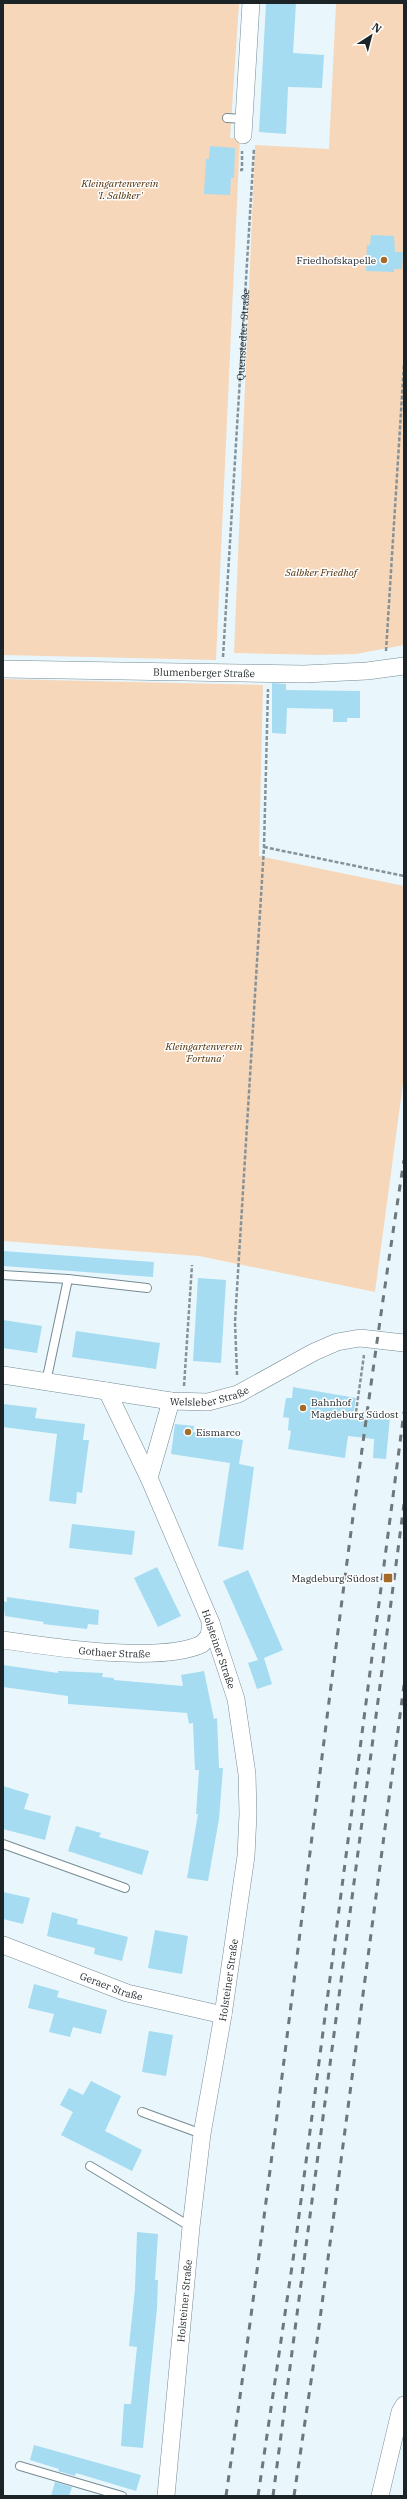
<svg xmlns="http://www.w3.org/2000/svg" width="407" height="2499" viewBox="0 0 407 2499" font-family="'IBM Plex Serif',serif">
<rect width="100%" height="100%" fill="#e9f7fd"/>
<g fill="#f6d7ba">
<polygon points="3,3 239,3 230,138 240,138 216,660 3,655"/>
<polygon points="336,3 404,3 404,645 356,654 320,655 234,653 255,145 329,149"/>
<polygon points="3,679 263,685 259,856 404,886 404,1076 375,1292 199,1256 3,1241"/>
</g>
<g fill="#a5dcf1">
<polygon points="266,3 296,3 293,53 324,55 322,88 288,87 286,134 259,132"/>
<polygon points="210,146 235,148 234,178 231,178 230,195 204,194 206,159 209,159"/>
<polygon points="371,235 394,236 395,252 403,252 402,269 394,269 394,272 366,271 367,245 370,245"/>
<polygon points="272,683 286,684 286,690 360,691 360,718 347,718 347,722 333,722 333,709 287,708 286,734 272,733"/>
<polygon points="3,1251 154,1262 153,1277 3,1266"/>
<polygon points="198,1278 226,1280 221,1363 193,1361"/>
<polygon points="3,1320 42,1326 37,1353 3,1348"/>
<polygon points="76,1331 160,1343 156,1369 72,1357"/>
<polygon points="293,1387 356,1398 353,1415 390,1417 386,1459 373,1458 374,1439 348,1436 345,1458 288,1449 291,1431 288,1430 289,1418 283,1417 286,1398 292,1398"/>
<polygon points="3,1404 37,1408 35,1418 85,1424 83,1440 89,1440 82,1493 77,1492 76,1504 49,1501 57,1434 3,1427"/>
<polygon points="175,1424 194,1426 193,1432 243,1440 239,1464 254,1467 243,1550 218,1546 230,1463 171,1454"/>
<polygon points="72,1524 135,1531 132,1555 69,1548"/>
<polygon points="157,1567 181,1616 158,1627 134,1578"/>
<polygon points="248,1570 283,1650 264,1658 272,1684 257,1689 248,1663 258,1660 223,1581"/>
<polygon points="7,1597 99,1610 98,1625 88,1624 87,1629 43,1624 44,1622 5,1616 3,1601 7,1602"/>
<polygon points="3,1665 58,1673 58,1671 103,1673 102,1677 114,1678 114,1680 183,1686 181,1675 204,1671 214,1719 217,1718 219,1768 223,1768 219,1819 208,1881 187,1878 198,1814 196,1814 199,1770 195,1770 193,1723 189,1724 187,1713 68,1704 68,1696 3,1687"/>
<polygon points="3,1786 29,1794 24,1809 51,1816 45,1840 3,1829"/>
<polygon points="76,1826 101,1833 99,1837 149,1851 142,1875 68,1851"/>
<polygon points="3,1892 30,1898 23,1924 3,1919"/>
<polygon points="52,1912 78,1919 77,1924 128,1937 122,1961 94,1954 95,1948 47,1936"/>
<polygon points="155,1930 188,1936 182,1974 148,1968"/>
<polygon points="34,1984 59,1991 57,1997 107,2010 101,2034 73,2027 70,2037 49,2032 54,2014 28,2008"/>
<polygon points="149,2031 173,2035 166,2076 142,2072"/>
<polygon points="91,2081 121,2096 105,2131 142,2150 132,2171 61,2135 73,2112 60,2105 69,2088 83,2095"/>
<polygon points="137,2232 158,2234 155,2280 158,2280 157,2308 143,2448 121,2446 124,2404 131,2404 137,2347 129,2346 135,2289"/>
<polygon points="34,2445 141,2475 136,2491 76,2473 75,2476 58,2471 59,2469 30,2460"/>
<polygon points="55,2482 72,2487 69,2496 51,2496"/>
</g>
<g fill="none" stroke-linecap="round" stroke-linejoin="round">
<g stroke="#758b93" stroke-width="10">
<g id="service">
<polyline points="227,118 244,119"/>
<polyline points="3,1275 68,1279"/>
<polyline points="46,1382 68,1279 147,1288"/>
<polyline points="3,1844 125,1888"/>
<polyline points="142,2112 202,2134"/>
<polyline points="90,2166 191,2227"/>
<polyline points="20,2466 122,2496"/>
</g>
</g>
<g stroke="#758b93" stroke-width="18">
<g id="minor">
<polyline points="243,135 251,3"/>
<path id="s2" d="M3,669L304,674L367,671L404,666"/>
<path id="s3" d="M3,1375L171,1401L208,1402L238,1394L314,1352L337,1342L360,1338L404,1343"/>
<polyline points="107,1391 149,1478"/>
<path id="s4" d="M3,1640C50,1647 160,1664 202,1644L209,1636L211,1623"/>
<path id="s5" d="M3,1945L127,1993L223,2015"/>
<path id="s6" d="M166,2496L191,2227L202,2134L223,2015L246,1856L248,1814L247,1774L236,1699L211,1623L149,1478L171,1401"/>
<polyline points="380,2496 400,2412 404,2405"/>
</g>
</g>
<g stroke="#879297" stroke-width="2.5" stroke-dasharray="4 2" stroke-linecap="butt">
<polyline points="240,170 242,170 242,151"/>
<polyline points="386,651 404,364"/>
<path id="s1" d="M223,657L254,148"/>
<polyline points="264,847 404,876"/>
<polyline points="237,1375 235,1322 264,847 268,689"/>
<polyline points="184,1386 192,1265"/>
<polyline points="356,1412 364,1355"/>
</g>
<use href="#service" stroke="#fff" stroke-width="8"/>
<use href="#minor" stroke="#fff" stroke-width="17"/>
<g stroke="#6d777c" stroke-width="3" stroke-dasharray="7 7" stroke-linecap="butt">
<path d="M226,2496C290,2051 335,1604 404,1160"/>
<polyline points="258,2496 295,2246 404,1412"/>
<polyline points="273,2496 404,1504"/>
<polyline points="294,2496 318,2334 404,1685"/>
</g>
</g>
<g fill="#a56b2a" stroke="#fff" stroke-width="1.5">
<circle cx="384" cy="260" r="4"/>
<circle cx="303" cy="1408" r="4"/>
<circle cx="188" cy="1432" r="4"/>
<rect x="383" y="1573" width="10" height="10" rx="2"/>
</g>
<g text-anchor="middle" stroke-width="3" stroke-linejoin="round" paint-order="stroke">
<g font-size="10" font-style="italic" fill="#502c00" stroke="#fff">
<text x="120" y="187">Kleingartenverein<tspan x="120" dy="12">'I. Salbker'</tspan></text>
<text x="321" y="576">Salbker Friedhof</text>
<text x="204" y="1050">Kleingartenverein<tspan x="204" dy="12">'Fortuna'</tspan></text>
</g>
<g font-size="10" fill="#1c2428" stroke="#fff" text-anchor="end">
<text x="376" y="264">Friedhofskapelle</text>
<text x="311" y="1406" text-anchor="start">Bahnhof<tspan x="311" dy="12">Magdeburg Südost</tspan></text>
<text x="196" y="1436" text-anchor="start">Eismarco</text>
<text x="379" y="1582">Magdeburg Südost</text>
</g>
<g font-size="10" fill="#1c2428" stroke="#fff">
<text dy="4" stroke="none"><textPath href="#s1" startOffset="323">Quenstedter Straße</textPath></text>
<text dy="4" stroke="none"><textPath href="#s2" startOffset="201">Blumenberger Straße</textPath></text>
<text dy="4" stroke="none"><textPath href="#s3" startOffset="209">Welsleber Straße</textPath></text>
<text transform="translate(219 1649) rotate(71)" y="4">Holsteiner Straße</text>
<text dy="4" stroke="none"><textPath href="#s4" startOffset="112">Gothaer Straße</textPath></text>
<text dy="4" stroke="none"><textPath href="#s6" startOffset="520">Holsteiner Straße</textPath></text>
<text dy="4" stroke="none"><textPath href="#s5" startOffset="116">Geraer Straße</textPath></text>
<text dy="4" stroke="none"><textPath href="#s6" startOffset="196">Holsteiner Straße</textPath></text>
</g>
</g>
<rect width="407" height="2499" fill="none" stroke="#1c2428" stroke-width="8"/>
<g transform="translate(371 36) rotate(36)" stroke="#ffffff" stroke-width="3" paint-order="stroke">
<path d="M0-3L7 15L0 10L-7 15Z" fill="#1c2428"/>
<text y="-6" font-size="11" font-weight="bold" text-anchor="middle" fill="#1c2428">N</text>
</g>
</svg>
